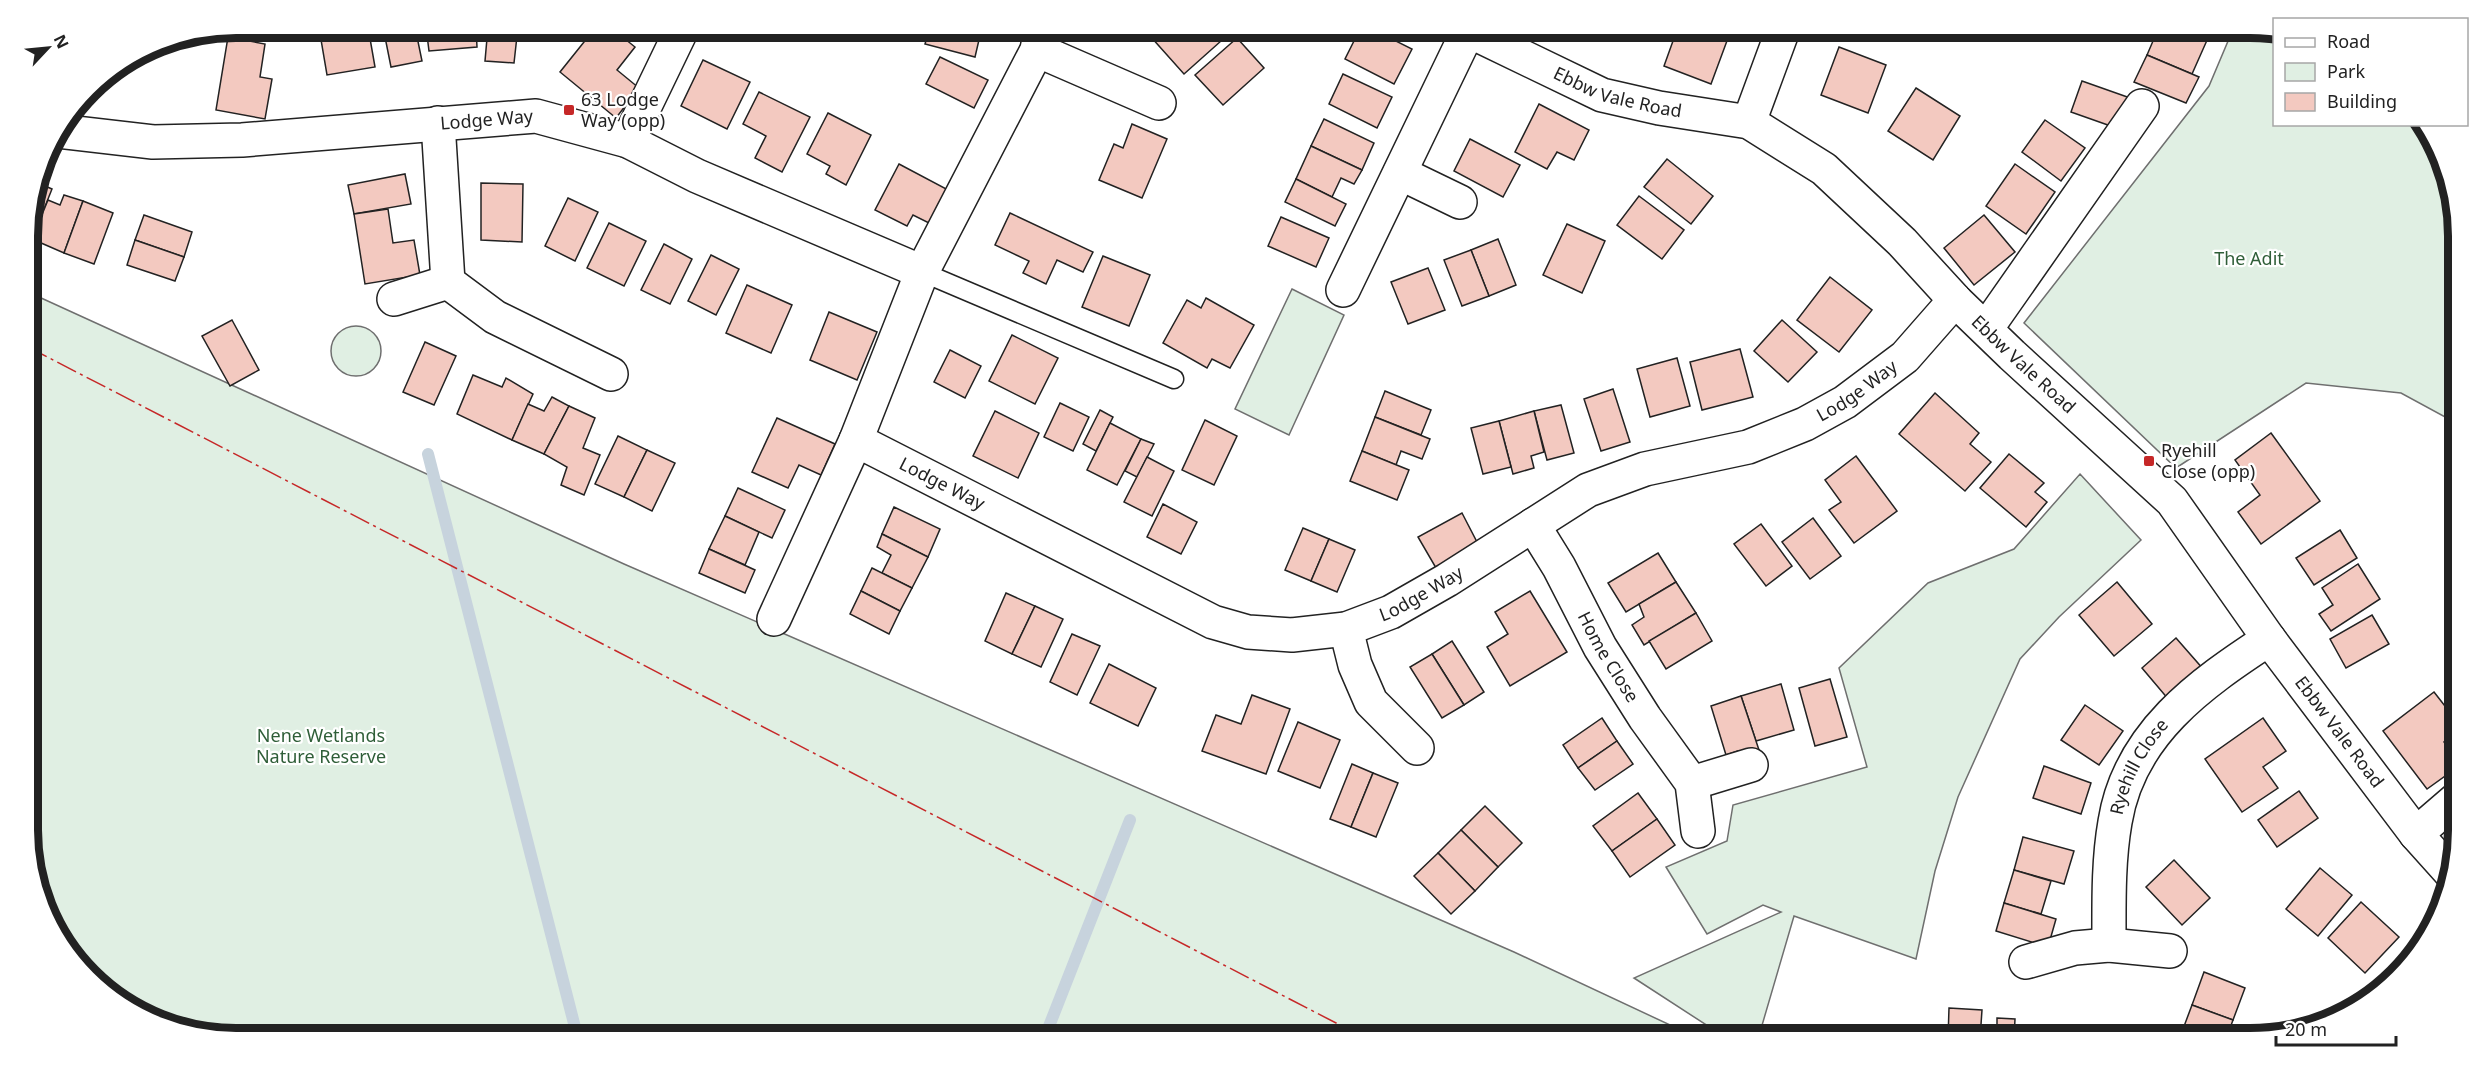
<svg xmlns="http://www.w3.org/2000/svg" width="2486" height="1066" viewBox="0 0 2486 1066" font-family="'Noto Sans',sans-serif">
<rect width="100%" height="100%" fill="#fff"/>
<g fill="#e0efe3" stroke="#6f6f6f" stroke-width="1.5">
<polygon points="2234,27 2250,27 2274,32 2274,124 2422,125 2457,209 2458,424 2401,393 2306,383 2176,468 2024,323 2209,86"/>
<polygon points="1292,289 1344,315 1289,435 1235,409"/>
<polygon points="28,292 624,564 1514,952 1700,1039 236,1039 156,1023 70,958 29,858"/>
<circle cx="356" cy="351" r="25"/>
<polygon points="2080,474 2141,540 2059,617 2020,659 1958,797 1935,871 1916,959 1794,916 1758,1039 1728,1039 1634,978 1781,912 1763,905 1707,934 1666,867 1727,841 1733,805 1867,767 1839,668 1928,583 2014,549"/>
</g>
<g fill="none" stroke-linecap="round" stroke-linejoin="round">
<g stroke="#c7d3dd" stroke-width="12">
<polyline points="428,454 578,1039"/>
<polyline points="1044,1039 1130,820"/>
</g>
</g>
<g fill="#f3c9c0" stroke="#222" stroke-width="1.5">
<polygon points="326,27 368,27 375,67 327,75 319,28"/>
<polygon points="383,27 415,27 422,61 391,67"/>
<polygon points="426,27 476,27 477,47 429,51"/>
<polygon points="488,27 518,27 514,63 485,61"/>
<polygon points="596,27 610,27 635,47 617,70 639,88 616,118 560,72"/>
<polygon points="630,27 657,27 647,40"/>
<polygon points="930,27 982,27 975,57 925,44"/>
<polygon points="1162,27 1209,27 1221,41 1184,74 1151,37"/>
<polygon points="1361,27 1368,27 1412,49 1394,84 1345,59"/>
<polygon points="1678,27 1722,27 1731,30 1711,84 1664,66"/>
<polygon points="2159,27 2181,27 2208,38 2192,74 2147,55"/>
<polygon points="224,29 220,39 204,33"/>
<polygon points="228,37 265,44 260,77 272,79 265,119 216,110"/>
<polygon points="1237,38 1264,68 1223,105 1195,75"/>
<polygon points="1839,47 1886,65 1868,113 1821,95"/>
<polygon points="2147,55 2199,77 2186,103 2134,82"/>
<polygon points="940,57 988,80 974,108 926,84"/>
<polygon points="703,60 750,82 727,129 681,106"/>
<polygon points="1343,74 1392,97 1377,128 1329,104"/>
<polygon points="2082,81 2133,99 2122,130 2071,112"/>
<polygon points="1916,88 1960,116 1933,160 1888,131"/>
<polygon points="759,92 810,117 782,172 755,158 766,136 743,124"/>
<polygon points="1539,104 1589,130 1574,160 1557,152 1547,169 1515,152"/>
<polygon points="828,113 871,135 846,185 826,174 830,166 807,154"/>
<polygon points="1324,119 1374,143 1362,170 1311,146"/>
<polygon points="2045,120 2085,148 2061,181 2022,152"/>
<polygon points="1132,124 1167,139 1142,198 1099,180 1114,144 1123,148"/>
<polygon points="1470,139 1520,165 1503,197 1454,171"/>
<polygon points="1311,146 1362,170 1354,184 1341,178 1332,197 1296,179"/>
<polygon points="1667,159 1713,196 1691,224 1644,187"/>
<polygon points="899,164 952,192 935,226 913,215 907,226 875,210"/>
<polygon points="2015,164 2055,192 2026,234 1986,206"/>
<polygon points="405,174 411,204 354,214 348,185"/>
<polygon points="1296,179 1346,204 1335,226 1285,202"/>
<polygon points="38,183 52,189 32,239 28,238 27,222"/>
<polygon points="481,183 523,184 522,242 481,240"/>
<polygon points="64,195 83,201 64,253 32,239 48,200 60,205"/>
<polygon points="1639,196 1684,230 1662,259 1617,225"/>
<polygon points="568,198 598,212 575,261 545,246"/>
<polygon points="83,201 113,213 94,264 64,253"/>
<polygon points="388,209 393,243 414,240 420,275 365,284 354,214"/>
<polygon points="1010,213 1093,252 1083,272 1057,260 1046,284 1023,273 1029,261 995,245"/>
<polygon points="144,215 192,232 184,257 135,240"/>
<polygon points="1984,215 2015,252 1974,285 1944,248"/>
<polygon points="1281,217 1329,238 1316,267 1268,246"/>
<polygon points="609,223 646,241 624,286 587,268"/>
<polygon points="1567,224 1605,241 1582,293 1543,275"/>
<polygon points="1498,239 1516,285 1489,296 1471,250"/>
<polygon points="135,240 184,257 175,281 127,265"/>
<polygon points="664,244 692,259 670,304 641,290"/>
<polygon points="1471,250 1489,296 1462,306 1444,260"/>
<polygon points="711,255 739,269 716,315 688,301"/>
<polygon points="1103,256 1150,275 1129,326 1082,307"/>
<polygon points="1428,268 1445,310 1408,324 1391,282"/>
<polygon points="1830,277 1872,310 1839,352 1797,320"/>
<polygon points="747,285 792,305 771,353 726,333"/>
<polygon points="1206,298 1254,325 1230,368 1212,359 1207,368 1163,343 1187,300 1201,308"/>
<polygon points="829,312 877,332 857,380 810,360"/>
<polygon points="232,320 259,370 230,386 202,336"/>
<polygon points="1782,320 1817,352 1788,382 1754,351"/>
<polygon points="1012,335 1058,358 1035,404 989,381"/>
<polygon points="425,342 456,356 434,405 403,392"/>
<polygon points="1740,349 1753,397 1702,410 1690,362"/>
<polygon points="950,350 981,366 965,398 934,382"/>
<polygon points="1677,358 1690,406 1650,417 1637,369"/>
<polygon points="473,375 502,387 506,378 533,394 512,440 457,414"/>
<polygon points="1613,389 1630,442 1601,451 1584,399"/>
<polygon points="1385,391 1431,410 1421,435 1375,417"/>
<polygon points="1935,393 1979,433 1970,444 1991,462 1965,491 1899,434"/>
<polygon points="552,397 569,406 544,454 512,440 528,404 544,411"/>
<polygon points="1060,403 1089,417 1073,451 1044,437"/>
<polygon points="1561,405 1574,453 1547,460 1534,411"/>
<polygon points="569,406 595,418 583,448 600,455 584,495 561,485 567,467 544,454"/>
<polygon points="1100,410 1113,417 1096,451 1083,444"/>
<polygon points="995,411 1039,433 1018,478 973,456"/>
<polygon points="1534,411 1544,452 1531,456 1534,468 1513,474 1499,421"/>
<polygon points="1375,417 1430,439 1422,459 1401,451 1396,465 1362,451"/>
<polygon points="777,418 835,444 821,475 799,465 788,488 752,472"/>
<polygon points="1205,420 1237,436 1214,485 1182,470"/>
<polygon points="1499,421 1511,467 1483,474 1471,428"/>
<polygon points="1110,423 1141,439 1117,485 1087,470"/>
<polygon points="2271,433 2320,501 2261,544 2238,512 2260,495 2235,460"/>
<polygon points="618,436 647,450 624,497 595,484"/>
<polygon points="1141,439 1154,444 1137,477 1125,471"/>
<polygon points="647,450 675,463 652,511 624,497"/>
<polygon points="1362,451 1409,470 1397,500 1350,481"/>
<polygon points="2009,454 2044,483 2035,492 2047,502 2026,527 1980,488"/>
<polygon points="1856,456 1897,511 1854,543 1829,510 1841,502 1825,480"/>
<polygon points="1147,457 1174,471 1152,516 1124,502"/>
<polygon points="738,488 785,510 772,538 725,516"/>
<polygon points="1163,504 1197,522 1181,554 1147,537"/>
<polygon points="894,507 940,529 928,557 882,534"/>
<polygon points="1462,513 1478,544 1436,568 1418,537"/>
<polygon points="725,516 759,532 745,565 709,549"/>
<polygon points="1813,518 1841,556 1810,579 1782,542"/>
<polygon points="1761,524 1792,566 1766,586 1734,544"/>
<polygon points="1303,528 1329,539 1311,581 1285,570"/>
<polygon points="2340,530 2357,558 2314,585 2296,558"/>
<polygon points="882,534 928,557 912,588 882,573 891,555 877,547"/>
<polygon points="1329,539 1355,550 1337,592 1311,581"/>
<polygon points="709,549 755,570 745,593 699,573"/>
<polygon points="1658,553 1676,582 1626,612 1608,583"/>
<polygon points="2358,564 2380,599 2331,631 2319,614 2333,605 2322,588"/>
<polygon points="872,568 912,588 900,611 861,591"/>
<polygon points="1676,582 1696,613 1644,645 1632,625 1644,617 1639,604"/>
<polygon points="2117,582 2152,624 2114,656 2079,615"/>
<polygon points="861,591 900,611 889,634 850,614"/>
<polygon points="1530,591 1567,652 1510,686 1487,647 1508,634 1495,612"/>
<polygon points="1006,593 1035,606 1012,654 985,641"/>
<polygon points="1035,606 1063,619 1041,667 1012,654"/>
<polygon points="1696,613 1712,641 1666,669 1649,641"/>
<polygon points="2372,615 2389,644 2346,668 2330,639"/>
<polygon points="1072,634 1100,646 1077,695 1050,682"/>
<polygon points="2176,638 2204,670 2169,700 2142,668"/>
<polygon points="1452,641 1484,692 1464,705 1432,654"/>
<polygon points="1432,654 1464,705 1442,718 1410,667"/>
<polygon points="1109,664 1156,688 1138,726 1090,703"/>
<polygon points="1830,679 1847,737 1815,746 1799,688"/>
<polygon points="1781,684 1794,730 1756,741 1741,696"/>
<polygon points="2434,692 2459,724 2459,731 2444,742 2459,766 2427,789 2383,731"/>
<polygon points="1252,695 1290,709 1266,774 1202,751 1216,715 1241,724"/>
<polygon points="1741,696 1761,756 1742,762 1738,751 1726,755 1711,706"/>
<polygon points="2085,705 2123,731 2099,765 2061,740"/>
<polygon points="1602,718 1617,741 1578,768 1563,745"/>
<polygon points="2263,718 2286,751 2263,767 2278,788 2242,812 2205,759"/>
<polygon points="1298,722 1340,740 1320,788 1278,771"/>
<polygon points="1617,741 1633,764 1595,790 1578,768"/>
<polygon points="1352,764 1373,773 1351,827 1330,819"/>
<polygon points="2044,766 2091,783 2081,814 2033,798"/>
<polygon points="1373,773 1398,783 1376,837 1351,827"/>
<polygon points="2299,791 2318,818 2277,847 2258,820"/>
<polygon points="1638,793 1657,819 1612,851 1593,826"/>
<polygon points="1485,806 1522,843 1498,867 1461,830"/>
<polygon points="1657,819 1675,845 1630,877 1612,851"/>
<polygon points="1461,830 1498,867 1475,891 1438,853"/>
<polygon points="2023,837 2074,851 2064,884 2014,870"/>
<polygon points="1438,853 1475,891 1451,914 1414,876"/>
<polygon points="2174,860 2210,898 2182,925 2146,887"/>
<polygon points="2320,868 2352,895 2318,936 2286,909"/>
<polygon points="2014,870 2051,881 2041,914 2004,903"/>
<polygon points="2361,902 2399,937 2365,973 2328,938"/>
<polygon points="2004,903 2056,919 2048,947 1996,931"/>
<polygon points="2204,972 2245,988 2233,1020 2192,1005"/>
<polygon points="2192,1005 2233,1020 2226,1039 2180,1037"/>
<polygon points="1949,1008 1982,1010 1980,1039 1948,1039"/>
<polygon points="1997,1018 2015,1019 2014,1039 1980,1039 1981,1025 1997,1026"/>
<polygon points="2015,1025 2045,1026 2045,1039 2014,1039"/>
</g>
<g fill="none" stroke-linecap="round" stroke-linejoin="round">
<g stroke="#222" stroke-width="21">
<polyline id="lane" points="922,272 1174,379"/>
</g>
<g stroke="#222" stroke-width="36">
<g id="street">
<path id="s1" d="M1461,27L1602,95L1659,108L1749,122L1824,169L1902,242L1955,300L2012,355L2172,501L2269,639L2416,834L2451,873"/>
<polyline points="1037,50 1159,103"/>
<polyline points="1749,122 1784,27"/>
<polyline points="438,123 448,282 495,317 611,374"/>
<path id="s2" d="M58,131L153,142L242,140L536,116L628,141L697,176L922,272L856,440L1213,622L1248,632L1292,635L1346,629L1391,612L1447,580L1588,490L1645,469L1748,447L1805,424L1845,402L1905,357L1955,300"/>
<polyline points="628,141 683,27"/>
<polyline points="1400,173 1460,202"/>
<polyline points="922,272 1037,50 1041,27"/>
<polyline points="1343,290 1468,31"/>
<polyline points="394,299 448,282"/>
<polyline points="1986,329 2142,106"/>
<path id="s3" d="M1533,525L1559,567L1600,647L1645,718L1692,783L1698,831"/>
<polyline points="774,619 856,440"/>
<polyline points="1346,629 1355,665 1371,702 1417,748"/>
<polyline points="1692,783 1751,765"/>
<polyline points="2416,834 2459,797"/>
<path id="s4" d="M2109,945C2109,904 2108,862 2115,822C2129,734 2200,684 2269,639"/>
<polyline points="2026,962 2075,948 2109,945 2170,951"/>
</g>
</g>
<use href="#lane" stroke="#fff" stroke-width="18"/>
<use href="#street" stroke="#fff" stroke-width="33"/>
<polyline stroke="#c62828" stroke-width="1.5" stroke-dasharray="21 4.5 3 4.5" stroke-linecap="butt" points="28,347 1367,1039"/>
</g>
<g fill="#c62828" stroke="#fff" stroke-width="2">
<rect x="563" y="104" width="12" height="12" rx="3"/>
<rect x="2143" y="455" width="12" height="12" rx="3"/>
</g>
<g text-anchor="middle" stroke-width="4.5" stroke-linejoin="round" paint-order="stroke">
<g font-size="18" fill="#222" stroke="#fff">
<text dy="6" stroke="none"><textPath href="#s1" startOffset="171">Ebbw Vale Road</textPath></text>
<text dy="6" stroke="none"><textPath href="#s2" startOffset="430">Lodge Way</textPath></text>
<text dy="6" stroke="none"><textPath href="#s1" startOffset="674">Ebbw Vale Road</textPath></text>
<text dy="6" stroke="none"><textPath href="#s2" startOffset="2182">Lodge Way</textPath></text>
<text dy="6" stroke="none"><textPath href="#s2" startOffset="1174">Lodge Way</textPath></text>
<text dy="6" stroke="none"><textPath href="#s2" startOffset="1696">Lodge Way</textPath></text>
<text dy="6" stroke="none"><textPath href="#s3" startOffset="152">Home Close</textPath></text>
<text dy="6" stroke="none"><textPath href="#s1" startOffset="1161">Ebbw Vale Road</textPath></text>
<text dy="6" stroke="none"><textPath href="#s4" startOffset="184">Ryehill Close</textPath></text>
</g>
<g font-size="18" fill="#222" stroke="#fff" text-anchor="start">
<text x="581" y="106">63 Lodge<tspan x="581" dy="21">Way (opp)</tspan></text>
<text x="2161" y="457">Ryehill<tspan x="2161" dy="21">Close (opp)</tspan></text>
</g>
<g font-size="18" fill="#2f5e38" stroke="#fff">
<text x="2249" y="265">The Adit</text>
<text x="321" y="742">Nene Wetlands<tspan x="321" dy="21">Nature Reserve</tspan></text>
</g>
</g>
<path d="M0 0H2486V1066H0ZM236 38H2250A198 198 0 0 1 2448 236V830A198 198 0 0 1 2250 1028H236A198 198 0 0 1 38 830V236A198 198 0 0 1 236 38Z" fill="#fff" fill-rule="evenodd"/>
<path fill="none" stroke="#222" stroke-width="8" d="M236 38H2250A198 198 0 0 1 2448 236V830A198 198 0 0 1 2250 1028H236A198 198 0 0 1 38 830V236A198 198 0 0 1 236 38Z"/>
<rect x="2273" y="18" width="195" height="108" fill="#ffffff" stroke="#a7a7a7" stroke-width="1.5"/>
<rect x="2285" y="38" width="30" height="9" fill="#ffffff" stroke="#a7a7a7" stroke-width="1.5"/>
<text x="2327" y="48" font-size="18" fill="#222222">Road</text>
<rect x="2285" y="63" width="30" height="18" fill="#e0efe3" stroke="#a7a7a7" stroke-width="1.5"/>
<text x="2327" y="78" font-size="18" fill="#222222">Park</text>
<rect x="2285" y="93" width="30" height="18" fill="#f3c9c0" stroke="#a7a7a7" stroke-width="1.5"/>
<text x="2327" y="108" font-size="18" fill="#222222">Building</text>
<g transform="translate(48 48) rotate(64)" stroke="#ffffff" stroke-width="4.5" paint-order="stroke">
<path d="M0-4.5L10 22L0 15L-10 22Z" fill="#222222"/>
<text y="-9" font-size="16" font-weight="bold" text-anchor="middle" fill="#222222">N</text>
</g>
<path d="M2276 1036v9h120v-9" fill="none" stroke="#222222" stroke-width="3"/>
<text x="2285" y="1036" font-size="18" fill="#222222" stroke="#ffffff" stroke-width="4.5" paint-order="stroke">20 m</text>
</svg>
